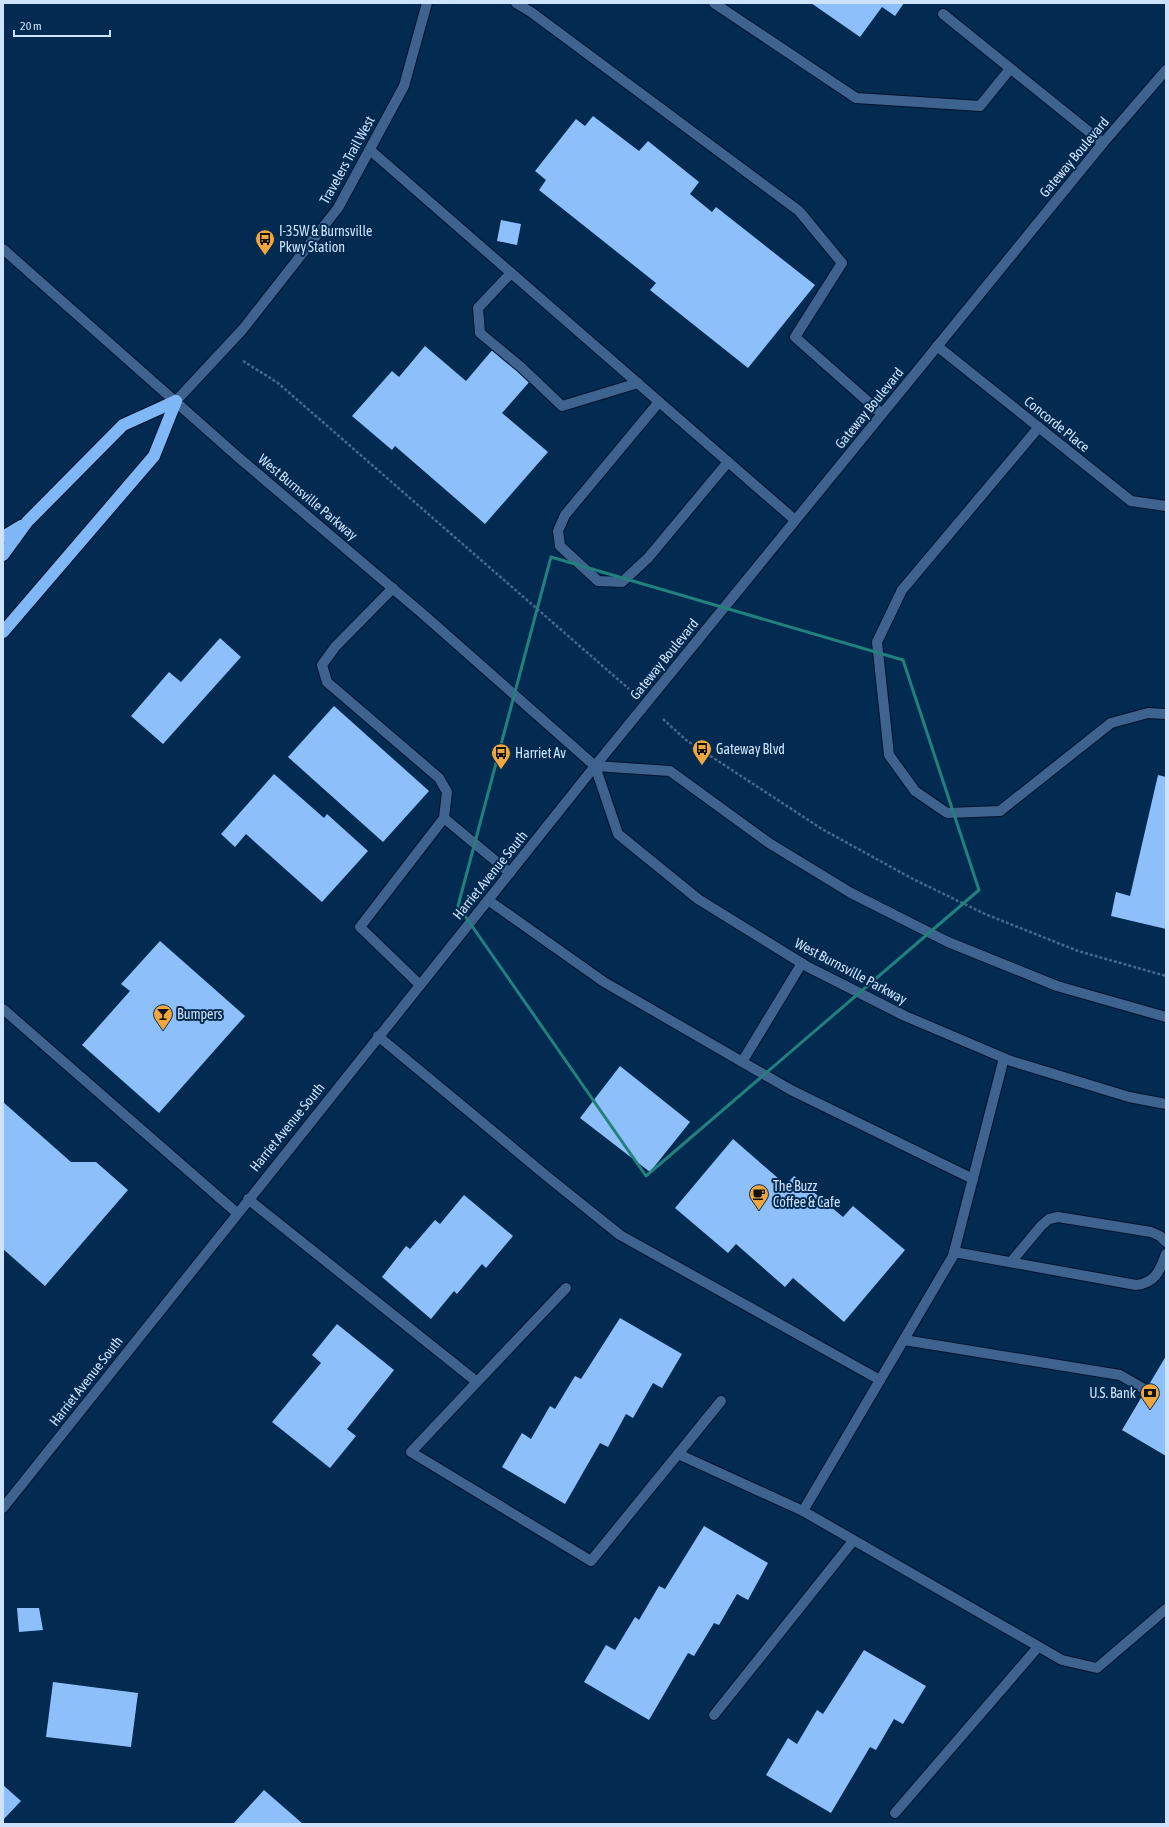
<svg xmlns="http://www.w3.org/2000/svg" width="1169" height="1827" viewBox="0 0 1169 1827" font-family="'Asap Condensed',sans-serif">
<rect width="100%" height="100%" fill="#032a51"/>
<g fill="#8dc0fb">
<polygon points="811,3 904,3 895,16 882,7 860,37"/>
<polygon points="593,116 639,151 648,141 699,182 690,194 712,212 716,207 815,285 748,368 650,290 656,283 539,190 546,180 535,171 576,119 585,126"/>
<polygon points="501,220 521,224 517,245 497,241"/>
<polygon points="425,346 466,381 494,348 531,380 502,413 548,452 485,524 395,446 392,450 352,416 392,371 399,377"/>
<polygon points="220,638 241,657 163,744 131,716 169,672 181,682"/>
<polygon points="334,706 429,791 383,842 288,757"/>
<polygon points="274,774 324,818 327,814 368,851 322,902 246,834 235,847 221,834"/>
<polygon points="1158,775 1166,777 1166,929 1111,916 1116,892 1130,896"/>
<polygon points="160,941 245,1016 159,1113 82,1045 130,991 121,984"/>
<polygon points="620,1066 690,1122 650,1172 580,1118"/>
<polygon points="3,1102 71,1162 96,1162 128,1190 45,1286 3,1249"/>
<polygon points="733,1139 786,1185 794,1176 843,1217 853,1206 905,1250 844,1322 793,1278 785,1287 736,1244 728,1253 675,1208"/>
<polygon points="464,1195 513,1236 486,1268 482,1264 457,1294 454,1291 431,1319 382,1277 406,1246 410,1249 435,1220 440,1224"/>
<polygon points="620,1318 682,1354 662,1388 653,1383 633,1418 626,1414 608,1447 600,1443 565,1504 502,1467 522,1433 531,1439 550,1406 555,1409 575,1376 581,1379"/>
<polygon points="337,1324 394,1370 347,1429 356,1436 330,1468 272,1422 321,1363 312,1355"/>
<polygon points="1166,1356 1166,1456 1122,1430"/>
<polygon points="704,1526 768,1563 748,1600 737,1594 719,1625 714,1623 694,1656 688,1653 649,1720 584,1682 606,1645 615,1650 635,1617 639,1620 659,1586 665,1589"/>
<polygon points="17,1608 39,1608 43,1630 19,1632"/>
<polygon points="864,1650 926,1686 903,1724 894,1719 876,1750 870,1747 831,1813 766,1775 788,1738 797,1744 817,1710 823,1714"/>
<polygon points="53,1682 138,1693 131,1747 46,1737"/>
<polygon points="3,1785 21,1801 3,1820"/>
<polygon points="264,1790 303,1824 233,1824"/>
</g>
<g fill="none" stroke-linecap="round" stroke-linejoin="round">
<g stroke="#00122f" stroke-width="12">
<g id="lane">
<polyline points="516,3 531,12 799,211 842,263 795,337 882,414"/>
<polyline points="714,3 856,98 980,106 1010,69"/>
<polyline points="943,14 1103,143"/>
<polyline points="370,150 795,520"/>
<polyline points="511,273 478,308 480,333 521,367 562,406 638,383"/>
<polyline points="659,402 565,515 558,531 560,546 598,581 622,582 648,558 728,462"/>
<polyline points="1039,427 902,590 877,642 889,755 915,791 947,813 1000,811 1111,723 1148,713 1166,714"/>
<polyline points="393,588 335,647 322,665 327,682 439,778 447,792 444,818"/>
<polyline points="488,900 604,982 791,1090 973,1179"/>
<polyline points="420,985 360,927 444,818 510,873"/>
<polyline points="3,1009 237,1213"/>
<polyline points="378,1036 549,1178 620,1235 880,1380"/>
<polyline points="742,1062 802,963"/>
<polyline points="248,1199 477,1382 411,1452 591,1561 678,1454 803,1511 953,1256 1004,1058"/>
<path d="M954,1252L1136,1285C1155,1283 1160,1271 1166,1254"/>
<polyline points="1011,1262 1041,1226 1049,1219 1058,1217 1151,1232 1160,1236 1166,1242"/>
<polyline points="904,1340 1120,1375 1146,1390"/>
<polyline points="477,1382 566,1288"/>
<polyline points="678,1454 721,1401"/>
<polyline points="803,1511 1062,1660 1097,1668 1166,1609"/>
<polyline points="714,1715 853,1541"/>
<polyline points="895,1813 1038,1647"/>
</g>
</g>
<g stroke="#00122f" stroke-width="12">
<g id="street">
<polyline points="937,346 1131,501 1166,506"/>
<polyline points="3,1508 595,766"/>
</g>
</g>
<g stroke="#00122f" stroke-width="12">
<g id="secondary">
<polyline points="3,249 238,457 424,615 595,766 618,834 698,899 808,967 905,1016 1011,1061 1129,1097 1166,1104"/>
<polyline points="176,401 243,329 338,208 404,86 427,3"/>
<polyline points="595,766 1103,143 1166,70"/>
<polyline points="595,766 670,771 769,843 851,893 948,942 1057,986 1166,1017"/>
</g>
</g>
<g stroke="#00122f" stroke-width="14">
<g id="highway">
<polyline points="3,537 21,526"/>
<polyline points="3,555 27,522 123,425 176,401"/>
<polyline points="3,632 154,456 176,401"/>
</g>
</g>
<g stroke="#48688b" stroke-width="2.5" stroke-dasharray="3 2" stroke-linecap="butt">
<polyline points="243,361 278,383 629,689"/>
<polyline points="663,719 686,740 822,829 911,878 985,914 1078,951 1166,976"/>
</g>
<use href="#lane" stroke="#3d638e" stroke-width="10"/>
<use href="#street" stroke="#3d638e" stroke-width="10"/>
<use href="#secondary" stroke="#3d638e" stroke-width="10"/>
<use href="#highway" stroke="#80b7f6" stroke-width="12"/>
</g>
<path fill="none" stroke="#22817c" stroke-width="3" stroke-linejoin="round" d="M551,557L903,660L979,890L646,1176L458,906Z"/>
<defs>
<g id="bus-pin" transform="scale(1)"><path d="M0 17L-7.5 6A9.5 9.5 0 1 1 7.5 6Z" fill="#efa73d" stroke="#032a51"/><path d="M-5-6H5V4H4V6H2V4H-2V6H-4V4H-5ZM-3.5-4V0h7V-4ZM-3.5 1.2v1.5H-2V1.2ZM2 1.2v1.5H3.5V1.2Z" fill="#111"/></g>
<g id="bar-pin" transform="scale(1)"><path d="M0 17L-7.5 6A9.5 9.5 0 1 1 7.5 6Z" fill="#efa73d" stroke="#032a51"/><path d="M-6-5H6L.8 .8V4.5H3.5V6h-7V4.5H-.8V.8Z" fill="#111"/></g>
<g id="cafe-pin" transform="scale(1)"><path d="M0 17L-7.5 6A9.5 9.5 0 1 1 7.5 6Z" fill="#efa73d" stroke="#032a51"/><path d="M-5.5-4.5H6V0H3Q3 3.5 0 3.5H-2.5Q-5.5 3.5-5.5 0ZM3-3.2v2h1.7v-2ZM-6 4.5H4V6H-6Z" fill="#111"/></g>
<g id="bank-pin" transform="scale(1)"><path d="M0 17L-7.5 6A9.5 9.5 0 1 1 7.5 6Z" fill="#efa73d" stroke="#032a51"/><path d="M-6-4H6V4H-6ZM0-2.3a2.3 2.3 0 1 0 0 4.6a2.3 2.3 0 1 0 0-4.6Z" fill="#111"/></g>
</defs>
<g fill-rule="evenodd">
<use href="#bus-pin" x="265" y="239"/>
<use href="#bus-pin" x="702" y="749"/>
<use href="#bus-pin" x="501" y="753"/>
<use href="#bar-pin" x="163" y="1014"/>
<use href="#cafe-pin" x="759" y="1194"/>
<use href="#bank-pin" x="1150" y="1393"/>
</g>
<g text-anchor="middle" stroke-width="4" stroke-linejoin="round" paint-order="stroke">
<g font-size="14" fill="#cde2fb" stroke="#032a51">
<text transform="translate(1074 157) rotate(-50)" y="5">Gateway Boulevard</text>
<text transform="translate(347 160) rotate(-61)" y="5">Travelers Trail West</text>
<text transform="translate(869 408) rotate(-51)" y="5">Gateway Boulevard</text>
<text transform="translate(1057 424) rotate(39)" y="5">Concorde Place</text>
<text transform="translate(308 497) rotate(40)" y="5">West Burnsville Parkway</text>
<text transform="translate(664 659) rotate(-51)" y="5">Gateway Boulevard</text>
<text transform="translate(490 875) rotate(-51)" y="5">Harriet Avenue South</text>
<text transform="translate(851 971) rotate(28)" y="5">West Burnsville Parkway</text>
<text transform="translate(287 1127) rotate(-51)" y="5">Harriet Avenue South</text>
<text transform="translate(86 1381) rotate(-52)" y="5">Harriet Avenue South</text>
</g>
<g font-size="14" fill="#cde2fb" stroke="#032a51" text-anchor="start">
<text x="279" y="236">I-35W &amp; Burnsville<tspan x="279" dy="16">Pkwy Station</tspan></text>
<text x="716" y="754">Gateway Blvd</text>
<text x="515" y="758">Harriet Av</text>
<text x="177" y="1019">Bumpers</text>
<text x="773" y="1191">The Buzz<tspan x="773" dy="16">Coffee &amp; Cafe</tspan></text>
<text x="1136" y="1398" text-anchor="end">U.S. Bank</text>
</g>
</g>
<rect width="1169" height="1827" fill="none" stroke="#cde2fb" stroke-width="8"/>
<path d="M14 30v6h96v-6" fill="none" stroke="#cde2fb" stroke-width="2"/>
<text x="20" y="30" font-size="12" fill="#cde2fb" stroke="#032a51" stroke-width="3" paint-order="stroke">20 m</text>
</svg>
